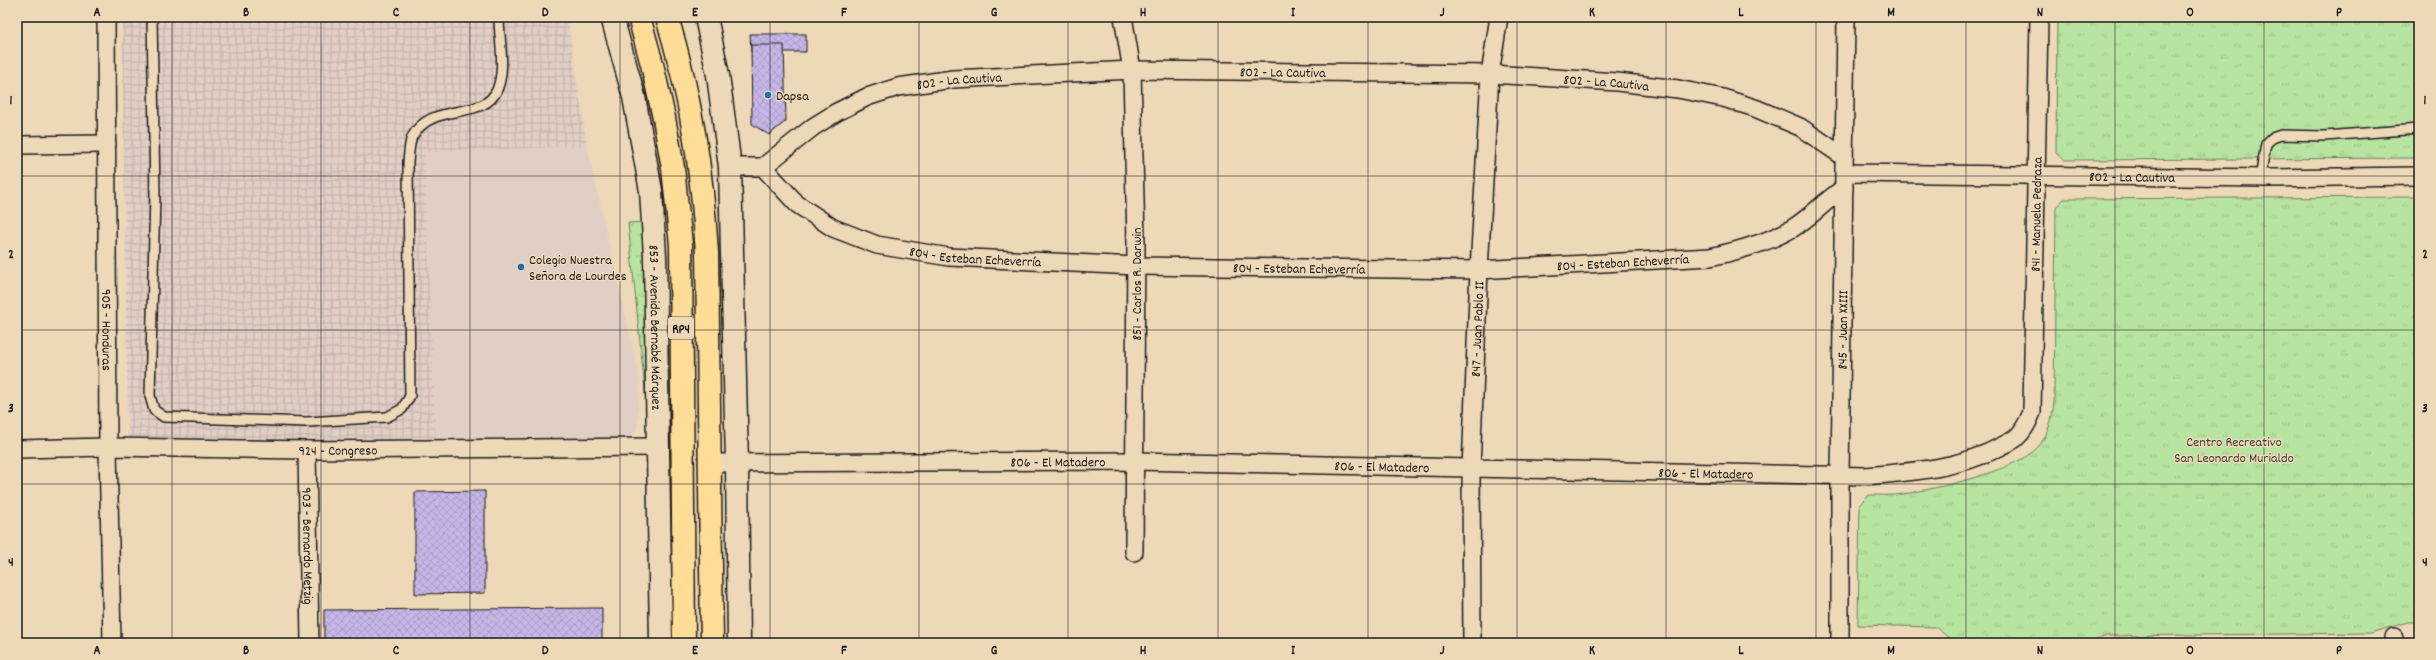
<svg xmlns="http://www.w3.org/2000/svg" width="2436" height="660" viewBox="0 0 2436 660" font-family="Dekko,sans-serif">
<defs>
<pattern id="industrial-grid" width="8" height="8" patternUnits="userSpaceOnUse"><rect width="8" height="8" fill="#e1cec5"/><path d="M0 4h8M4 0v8" fill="none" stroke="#c0b0a9"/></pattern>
<pattern id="grass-tufts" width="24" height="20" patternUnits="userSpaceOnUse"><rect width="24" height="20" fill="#b8e4a1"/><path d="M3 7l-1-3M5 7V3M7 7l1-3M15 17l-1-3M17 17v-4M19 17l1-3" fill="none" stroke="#9ec38a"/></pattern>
<pattern id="building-cross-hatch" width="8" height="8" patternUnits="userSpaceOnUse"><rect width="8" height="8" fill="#c5b6e7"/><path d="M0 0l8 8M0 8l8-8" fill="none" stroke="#a99cc6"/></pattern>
</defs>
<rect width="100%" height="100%" fill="#edd8b7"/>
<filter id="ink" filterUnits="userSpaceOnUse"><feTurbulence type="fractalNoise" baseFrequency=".025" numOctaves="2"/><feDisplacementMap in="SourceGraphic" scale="8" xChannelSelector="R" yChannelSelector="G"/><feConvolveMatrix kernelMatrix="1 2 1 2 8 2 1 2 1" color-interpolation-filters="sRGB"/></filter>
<g filter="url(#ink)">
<polygon fill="#e1cec5" points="587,146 640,381 637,429 628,440 436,442 424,151"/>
<polygon fill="url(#industrial-grid)" points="122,17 567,17 587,146 424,152 436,442 136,446 128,438"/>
<g fill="url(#grass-tufts)" stroke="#6a805e">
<polygon points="2057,17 2419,17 2419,158 2064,160 2056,153"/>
<path d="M2419,197V622H2408L2370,633L2107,636L2087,643H1956L1935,627L1858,625L1860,504L1869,495C1880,495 1892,496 1903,494C1935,489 2016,471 2038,447C2049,434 2052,419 2054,402L2056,207L2064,199Z"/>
<polygon points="647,222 650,440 628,223"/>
</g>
<g fill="url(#building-cross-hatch)" stroke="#1c1c1c">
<polygon points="750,34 806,34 806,52 751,52"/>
<polygon points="751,45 784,45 786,121 769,135 752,124"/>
<polygon points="485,491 485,593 415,594 415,492"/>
<polygon points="602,608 602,643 324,643 324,610"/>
</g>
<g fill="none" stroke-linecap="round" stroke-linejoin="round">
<g stroke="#1c1c1c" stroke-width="12">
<g id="lane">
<path d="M152,17L155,195L150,396L154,410L164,417L307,422L387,417L402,409L410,396L408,162C409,154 409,144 412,137C432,100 483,122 497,90C506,69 499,39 499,17"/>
<polyline points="2260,178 2266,144 2272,138 2281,135 2324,136 2419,129"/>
</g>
</g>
<g stroke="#1c1c1c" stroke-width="20">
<g id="street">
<path id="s1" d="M106,17L108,447L112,643"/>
<polyline points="1123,17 1132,70 1136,243 1134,552"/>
<polyline points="17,145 107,144"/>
<path id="s2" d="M730,167H763L813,127L837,112L867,97L898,87L953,79L1132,70L1490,74L1617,82L1678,89L1723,98L1755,108L1800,127L1844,157"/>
<path id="s3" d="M763,167L797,204L833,228L877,245L949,257L1136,266L1479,270L1710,257C1738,251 1768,243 1793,228C1812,216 1826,200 1844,188"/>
<path id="s4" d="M1845,173L2268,178L2419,176"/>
<path id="s5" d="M17,449L108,447L307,450L658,447"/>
<path id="s6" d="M307,450L310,643"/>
<path id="s7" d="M711,463L1135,461L1865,476C1912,472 1958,469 2000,447C2005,444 2011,442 2016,438C2024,431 2028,422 2032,412L2039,17"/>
<polyline points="2394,637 2394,643"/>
<path id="s8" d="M1472,643L1471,469L1479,270L1490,74L1499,17"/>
<path id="s9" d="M1840,643V476L1846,17"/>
</g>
</g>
<g stroke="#1c1c1c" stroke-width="25">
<g id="secondary">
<path id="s10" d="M612,17L634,97L651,191L655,256L661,643"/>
<polyline points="706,17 718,75 730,167 737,464 739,643"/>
</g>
</g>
<g stroke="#1c1c1c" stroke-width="25">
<g id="primary">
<polyline points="639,17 652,64 664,118 673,168 681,245 684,643"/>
<path d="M667,17C691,97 702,170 707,253L712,643"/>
</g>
</g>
<use href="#lane" stroke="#edd8b7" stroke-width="9"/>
<use href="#street" stroke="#edd8b7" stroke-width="17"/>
<use href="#secondary" stroke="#edd8b7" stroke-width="22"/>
<use href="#primary" stroke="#ffdd96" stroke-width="22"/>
</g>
</g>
<path fill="none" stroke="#1c1c1c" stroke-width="1" stroke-opacity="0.55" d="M172,17V643M321,17V643M470,17V643M620,17V643M770,17V643M919,17V643M1068,17V643M1218,17V643M1368,17V643M1517,17V643M1666,17V643M1816,17V643M1966,17V643M2115,17V643M2264,17V643M17,176H2419M17,330H2419M17,484H2419"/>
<g fill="#1f6fb2" stroke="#edd8b7" stroke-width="1.5">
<circle cx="768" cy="95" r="4"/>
<circle cx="521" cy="267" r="4"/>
</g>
<g text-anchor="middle" stroke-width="3" stroke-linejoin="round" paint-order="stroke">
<rect fill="#edd8b7" stroke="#5b544a" stroke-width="1" x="668" y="317" width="26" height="22" rx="3"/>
<g font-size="13" font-weight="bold" fill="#1c1c1c">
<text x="681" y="333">RP4</text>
</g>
<g font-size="14" fill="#1c1c1c" stroke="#edd8b7">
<text dy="5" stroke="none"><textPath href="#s2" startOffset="577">802 - La Cautiva</textPath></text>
<text dy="5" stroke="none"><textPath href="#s2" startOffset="253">802 - La Cautiva</textPath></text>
<text dy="5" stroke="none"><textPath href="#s2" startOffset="901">802 - La Cautiva</textPath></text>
<text dy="5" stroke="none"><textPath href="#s4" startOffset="287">802 - La Cautiva</textPath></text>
<text dy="5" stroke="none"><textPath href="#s7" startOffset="1540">841 - Manuela Pedraza</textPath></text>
<text dy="5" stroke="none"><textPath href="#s3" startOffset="240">804 - Esteban Echeverría</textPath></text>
<text dy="5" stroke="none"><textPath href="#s3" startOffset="888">804 - Esteban Echeverría</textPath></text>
<text dy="5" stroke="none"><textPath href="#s3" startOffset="564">804 - Esteban Echeverría</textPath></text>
<text transform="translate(1136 284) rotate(-90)" y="5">851 - Carlos R. Darwin</text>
<text dy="5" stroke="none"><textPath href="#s10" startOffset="315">853 - Avenida Bernabé Márquez</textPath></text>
<text dy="5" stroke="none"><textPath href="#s1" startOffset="313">905 - Honduras</textPath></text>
<text dy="5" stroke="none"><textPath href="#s8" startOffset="314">847 - Juan Pablo II</textPath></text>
<text dy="5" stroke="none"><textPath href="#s9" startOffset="313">845 - Juan XXIII</textPath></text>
<text dy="5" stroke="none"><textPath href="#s5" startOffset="321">924 - Congreso</textPath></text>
<text dy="5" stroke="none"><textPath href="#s7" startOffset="347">806 - El Matadero</textPath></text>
<text dy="5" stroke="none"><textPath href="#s7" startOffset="671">806 - El Matadero</textPath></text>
<text dy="5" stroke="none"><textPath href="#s7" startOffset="995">806 - El Matadero</textPath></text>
<text dy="5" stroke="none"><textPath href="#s6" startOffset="96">903 - Bernardo Metzig</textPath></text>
</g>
<g font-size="14" fill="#1c1c1c" stroke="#edd8b7" text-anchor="start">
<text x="776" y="100">Dapsa</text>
<text x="529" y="264">Colegio Nuestra<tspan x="529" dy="16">Señora de Lourdes</tspan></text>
</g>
<g font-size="14" fill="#3b4437" stroke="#edd8b7">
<text x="2234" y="446">Centro Recreativo<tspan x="2234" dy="16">San Leonardo Murialdo</tspan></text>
</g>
</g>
<rect width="2436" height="660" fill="none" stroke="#edd8b7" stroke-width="44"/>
<rect x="22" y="22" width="2392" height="616" fill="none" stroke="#1c1c1c" stroke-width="1.5"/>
<g font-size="13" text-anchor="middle" font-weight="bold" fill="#1c1c1c">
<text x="97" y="16">A</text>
<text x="246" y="16">B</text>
<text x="396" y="16">C</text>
<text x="545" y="16">D</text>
<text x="695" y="16">E</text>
<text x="844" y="16">F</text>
<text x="994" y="16">G</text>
<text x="1143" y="16">H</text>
<text x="1293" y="16">I</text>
<text x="1442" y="16">J</text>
<text x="1592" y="16">K</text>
<text x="1741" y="16">L</text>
<text x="1891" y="16">M</text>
<text x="2040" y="16">N</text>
<text x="2190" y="16">O</text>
<text x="2339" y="16">P</text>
<text x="11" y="104">1</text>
<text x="2425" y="104">1</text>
<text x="11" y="258">2</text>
<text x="2425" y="258">2</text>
<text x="11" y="412">3</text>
<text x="2425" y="412">3</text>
<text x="11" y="566">4</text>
<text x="2425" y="566">4</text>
<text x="97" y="654">A</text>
<text x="246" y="654">B</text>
<text x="396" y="654">C</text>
<text x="545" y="654">D</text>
<text x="695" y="654">E</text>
<text x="844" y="654">F</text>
<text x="994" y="654">G</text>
<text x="1143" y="654">H</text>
<text x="1293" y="654">I</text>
<text x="1442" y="654">J</text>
<text x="1592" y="654">K</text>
<text x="1741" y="654">L</text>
<text x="1891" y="654">M</text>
<text x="2040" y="654">N</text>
<text x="2190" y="654">O</text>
<text x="2339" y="654">P</text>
</g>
</svg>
